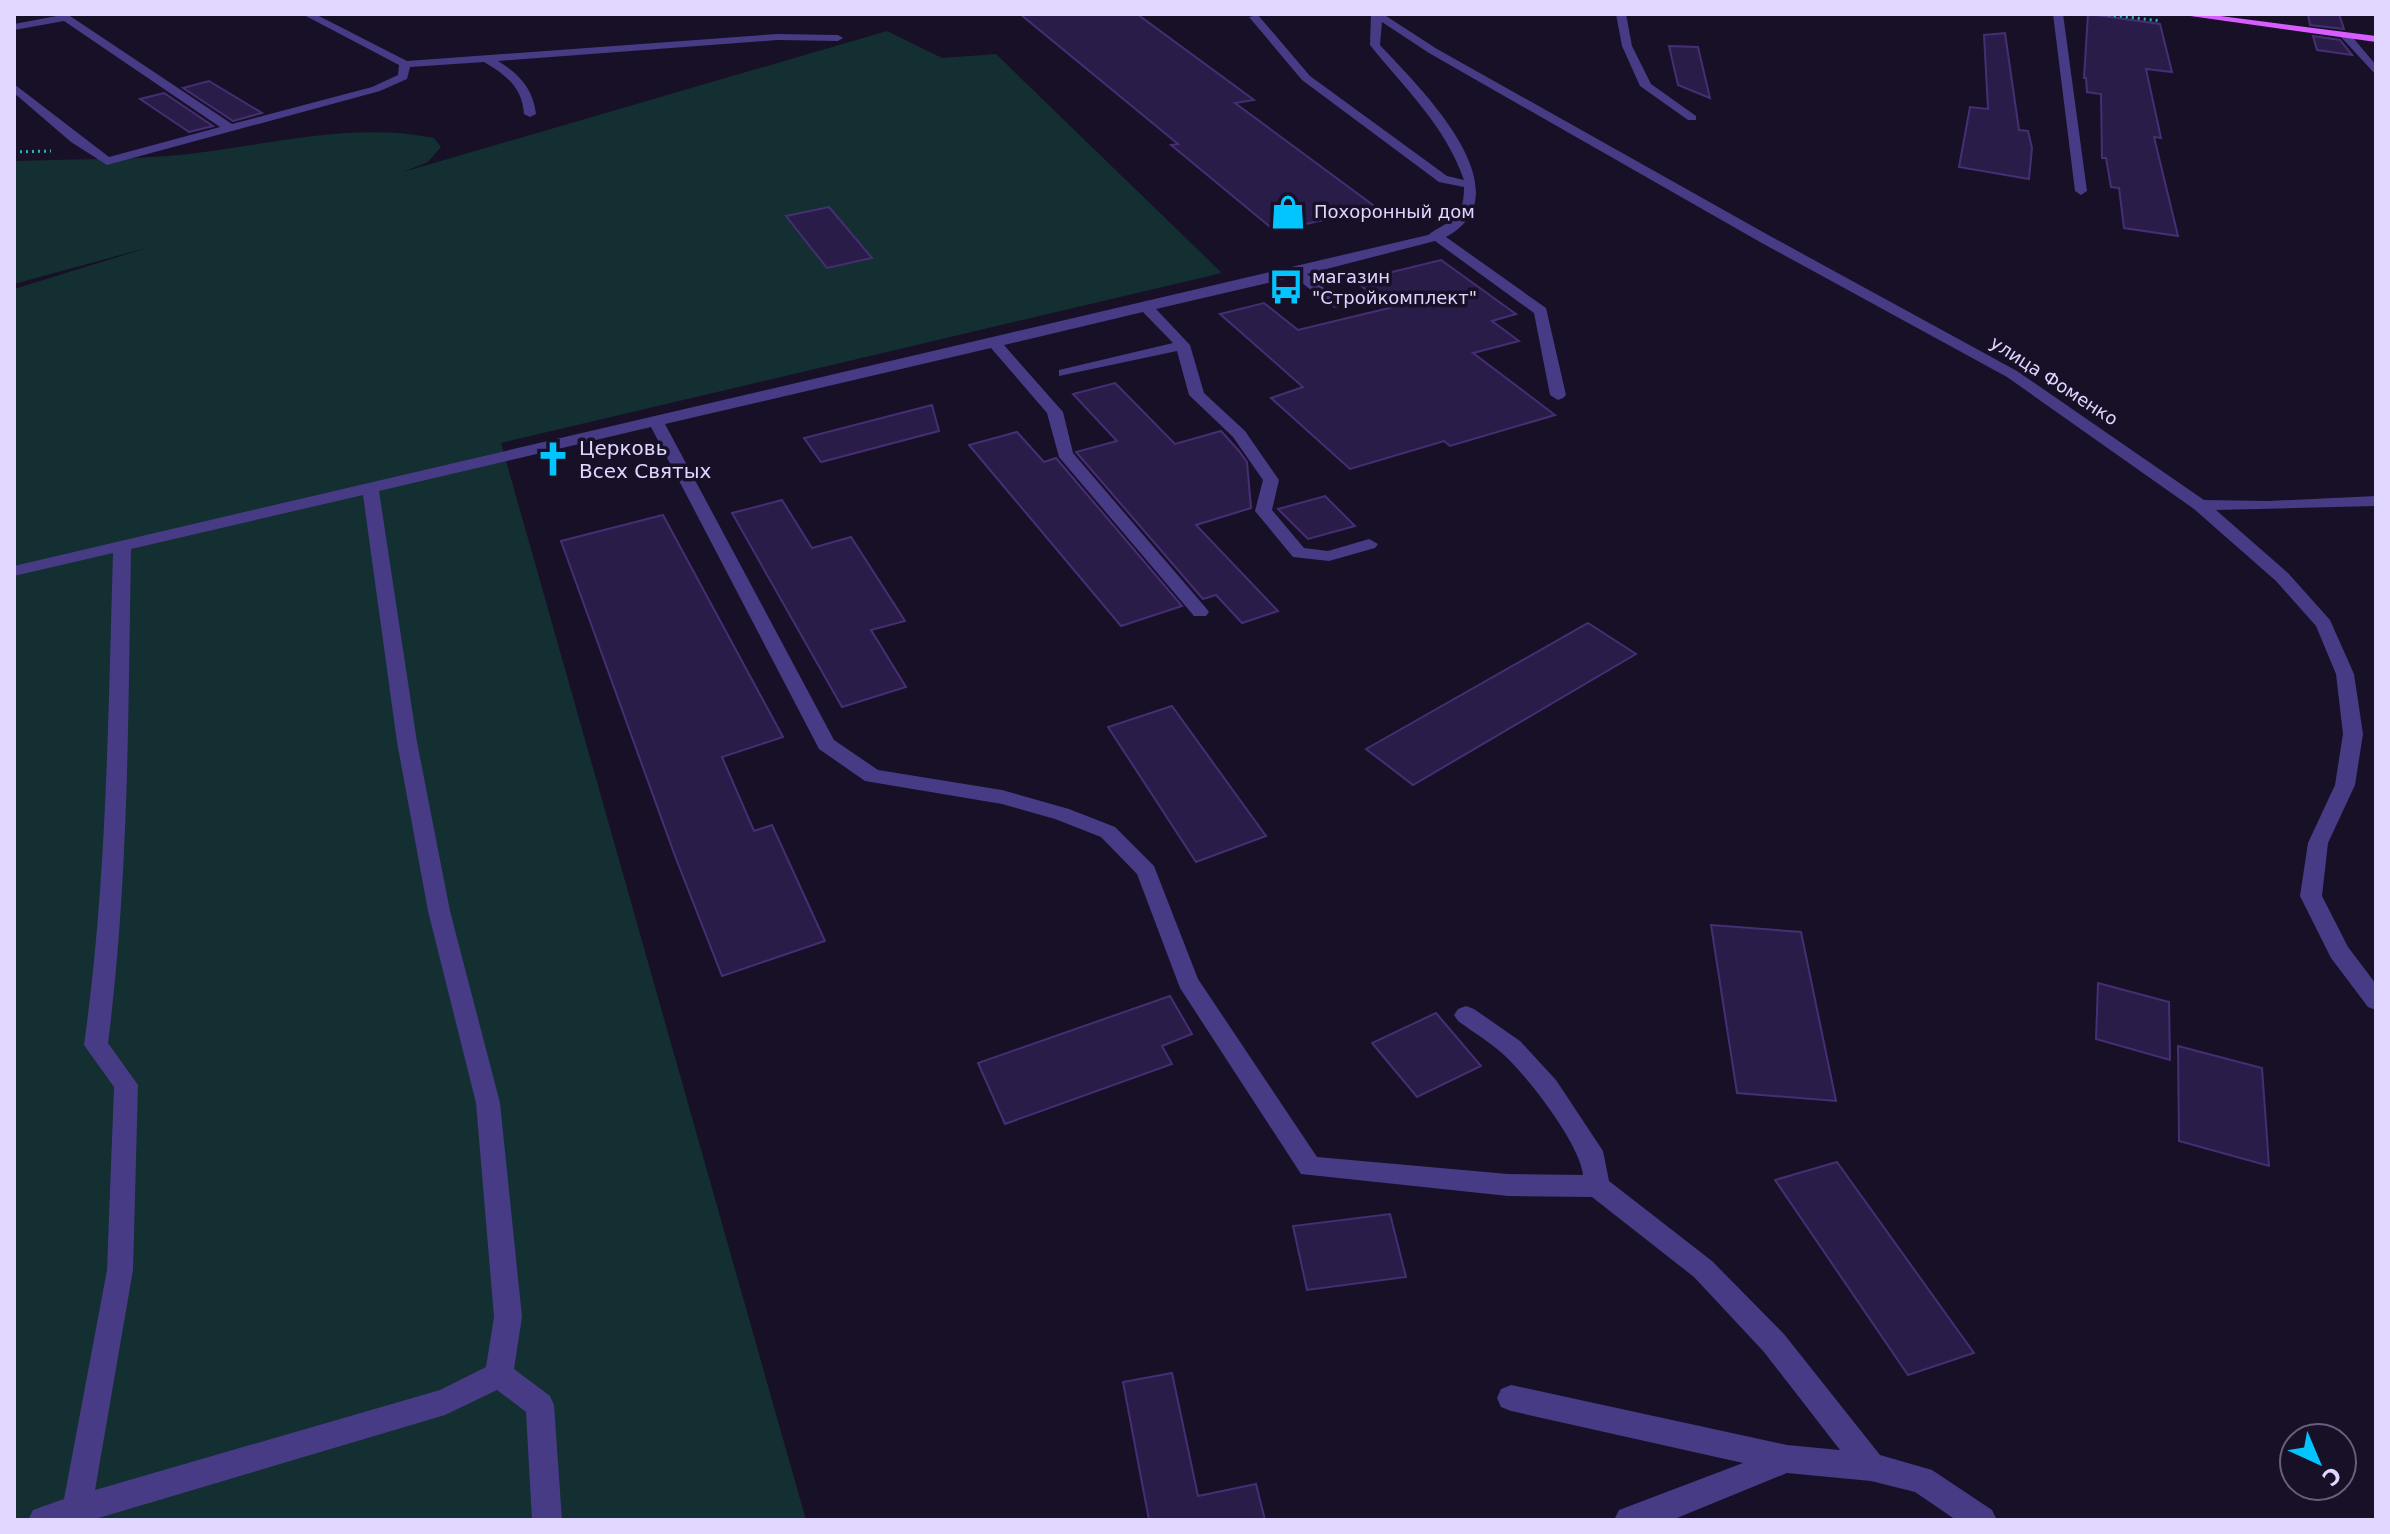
<svg xmlns="http://www.w3.org/2000/svg" width="2390" height="1534" viewBox="0 0 2390 1534" font-family="'DejaVu Sans',sans-serif">
<rect width="100%" height="100%" fill="#171027"/>
<path fill="#132f31" d="M887,31L942,58L996,54L1222,273L501,443L806,1520H14V289L150,247L14,284V161C65,159 116,160 167,156C255,149 346,120 434,138L441,147L428,162L403,172Z"/>
<g fill="#2a1c48" stroke="#452e74" stroke-width="2">
<polygon points="1020,14 1137,14 1254,100 1235,103 1377,208 1275,231 1171,145 1178,144"/>
<polygon points="2088,14 2160,24 2172,72 2146,69 2161,138 2154,137 2178,236 2124,228 2119,188 2111,187 2106,158 2102,158 2101,94 2087,92 2086,78 2084,78"/>
<polygon points="2308,14 2339,14 2344,29 2310,25"/>
<polygon points="2005,33 2019,130 2028,131 2032,148 2029,179 1959,167 1970,107 1988,109 1984,35"/>
<polygon points="2313,36 2340,40 2352,55 2317,50"/>
<polygon points="1669,46 1698,47 1710,98 1678,85"/>
<polygon points="209,81 262,113 233,121 183,88"/>
<polygon points="164,93 213,126 189,132 140,99"/>
<polygon points="829,207 872,258 827,268 786,216"/>
<polygon points="1441,260 1516,314 1492,321 1519,341 1473,353 1555,415 1450,446 1444,441 1350,469 1271,398 1303,387 1220,314 1264,303 1298,330 1389,308 1355,281"/>
<polygon points="1115,383 1175,444 1221,431 1239,451 1247,462 1251,508 1196,525 1278,611 1242,623 1216,595 1203,599 1076,452 1117,441 1073,394"/>
<polygon points="932,405 939,431 821,462 804,438"/>
<polygon points="1017,432 1044,462 1056,458 1182,606 1121,626 969,445"/>
<polygon points="1325,496 1355,526 1308,539 1278,509"/>
<polygon points="782,500 812,548 851,537 905,621 871,630 906,687 842,707 732,513"/>
<polygon points="663,515 783,737 722,757 754,831 772,825 825,941 722,976 675,856 561,541"/>
<polygon points="1588,623 1636,654 1413,785 1366,749"/>
<polygon points="1172,706 1266,836 1196,862 1108,727"/>
<polygon points="1711,925 1801,932 1836,1101 1737,1093"/>
<polygon points="2098,983 2169,1002 2170,1060 2096,1039"/>
<polygon points="1170,996 1192,1034 1162,1046 1172,1064 1005,1124 978,1063"/>
<polygon points="1436,1013 1481,1066 1417,1097 1372,1043"/>
<polygon points="2178,1046 2262,1068 2269,1166 2179,1141"/>
<polygon points="1837,1162 1974,1353 1908,1375 1775,1180"/>
<polygon points="1390,1214 1406,1277 1307,1290 1293,1226"/>
<polygon points="1172,1373 1198,1496 1256,1484 1265,1520 1149,1520 1123,1382"/>
</g>
<g fill="none" stroke-linecap="round" stroke-linejoin="round">
<g stroke="#2fb0ba" stroke-width="3" stroke-dasharray="2 4" stroke-linecap="butt">
<polyline points="2102,14 2161,21"/>
<polyline points="14,152 51,151"/>
</g>
<g fill="#473b86" fill-rule="evenodd">
<path d="M55,14H67L232,124L372,87L398,75L399,65L302,14H315L407,61L777,34L838,35L843,38L838,41L777,40L498,61C519,74 533,88 536,114L530,117L524,114C522,87 506,75 484,62L410,67L407,79L380,91L107,165L71,142L14,93V84L109,157L220,127L64,21L14,30V24L57,16Z"/>
<path d="M1371,14H1383L1437,49L1770,236L2017,371L2204,500L2268,501L2376,496V506L2216,510L2288,573L2330,620L2354,674L2363,734L2355,785L2328,843L2322,896L2348,947L2376,984V1010L2368,1007L2331,958L2300,896L2308,843L2335,785L2343,734L2336,674L2316,626L2276,581L2194,509L2007,377L1760,242L1429,53L1382,22L1380,45C1417,85 1529,192 1446,237L1546,308L1566,395L1563,398L1558,400L1550,395L1534,313L1435,241L1307,274L1340,301V307L1335,308L1294,277L1156,309L1190,345L1204,393L1245,431L1279,480L1272,510L1304,548L1328,551L1369,539L1378,544L1375,548L1329,561L1293,557L1255,511L1263,480L1233,437L1189,395L1177,351L1059,376V370L1173,343L1143,312L1004,345L1063,412L1073,453L1206,608L1209,612L1206,616H1194L1059,457L1047,413L991,348L665,424L834,740L878,770L1002,790L1069,809L1115,827L1154,866L1198,979L1317,1157L1508,1174L1583,1175C1580,1144 1528,1077 1504,1055C1490,1042 1473,1032 1458,1021L1454,1015L1458,1009L1466,1006L1474,1009L1520,1041L1556,1080L1603,1151L1609,1181L1712,1261L1784,1334L1880,1455L1932,1470L1992,1510L1997,1520H1956L1915,1492L1871,1481L1787,1473L1672,1520H1614L1619,1510L1743,1463L1511,1411L1501,1407L1497,1398L1501,1389L1511,1385L1787,1445L1840,1450L1764,1352L1694,1277L1592,1197L1508,1196L1301,1174L1180,988L1137,874L1101,837L1055,819L1002,804L865,781L819,749L651,427L379,491L417,742L450,911L500,1103L522,1317L514,1369L550,1396L554,1405L562,1520H532L526,1412L497,1390L445,1415L92,1520H28L33,1510L64,1499L107,1270L114,1087L84,1045C107,882 108,718 113,553L14,576V566L1428,235C1450,219 1464,222 1464,187L1439,182L1302,80L1249,17L1258,15L1310,76L1447,176L1464,180C1445,125 1405,89 1370,45ZM363,495L397,742L428,911L476,1103L494,1317L486,1367L440,1390L95,1490L133,1270L138,1085L108,1043C129,879 128,714 131,549Z"/>
<polygon points="1616,14 1626,14 1632,46 1651,84 1696,116 1696,120 1688,120 1640,86 1622,46"/>
<polygon points="2053,14 2063,14 2087,191 2081,195 2075,191"/>
<polygon points="2341,33 2349,33 2376,65 2376,75 2341,37"/>
</g>
<polygon fill="#d75dff" fill-rule="evenodd" points="2176,14 2205,14 2376,36 2376,42"/>
</g>
<defs>
<g id="shop-bare" transform="scale(2.76)"><path d="M-5-2.5h2.3a2.7 3.5 0 0 1 5.4 0H5L5.5 6h-11ZM-1.5-2.5h3a1.5 2.3 0 0 0-3 0Z" fill="#02c5ff" stroke="#171027" stroke-width="2.5" paint-order="stroke"/></g>
<g id="bus-bare" transform="scale(2.76)"><path d="M-5-6H5V4H4V6H2V4H-2V6H-4V4H-5ZM-3.5-4V0h7V-4ZM-3.5 1.2v1.5H-2V1.2ZM2 1.2v1.5H3.5V1.2Z" fill="#02c5ff" stroke="#171027" stroke-width="2.5" paint-order="stroke"/></g>
<g id="church-bare" transform="scale(2.76)"><path d="M-1.2-6h2.4v3.5h3.3v2.4h-3.3V6h-2.4V-.1h-3.3v-2.4h3.3Z" fill="#02c5ff" stroke="#171027" stroke-width="2.5" paint-order="stroke"/></g>
</defs>
<g fill-rule="evenodd">
<use href="#shop-bare" x="1288" y="212"/>
<use href="#bus-bare" x="1286" y="287"/>
<use href="#church-bare" x="553" y="459"/>
</g>
<g text-anchor="middle" stroke-width="7" stroke-linejoin="round" paint-order="stroke">
<g font-size="18" fill="#e0d6ff" stroke="#171027" text-anchor="start">
<text x="1314" y="218">Похоронный дом</text>
<text x="1312" y="283">магазин<tspan x="1312" dy="21">"Стройкомплект"</tspan></text>
</g>
<g font-size="18" fill="#e0d6ff" stroke="#171027">
<text transform="translate(2054 381) rotate(33)" y="6">улица Фоменко</text>
</g>
<g font-size="20" fill="#e0d6ff" stroke="#171027" text-anchor="start">
<text x="579" y="455">Церковь<tspan x="579" dy="23">Всех Святых</tspan></text>
</g>
</g>
<rect width="2390" height="1534" fill="none" stroke="#e0d6ff" stroke-width="32"/>
<g transform="translate(2318 1462) rotate(136)"><circle r="38" fill="#171027" stroke="#675f7d" stroke-width="2"/>
<path d="M0-6L14 30L0 20L-14 30Z" fill="#02c5ff"/>
<text y="-12" font-size="22" font-weight="bold" text-anchor="middle" fill="#e0d6ff">С</text>
</g>
</svg>
